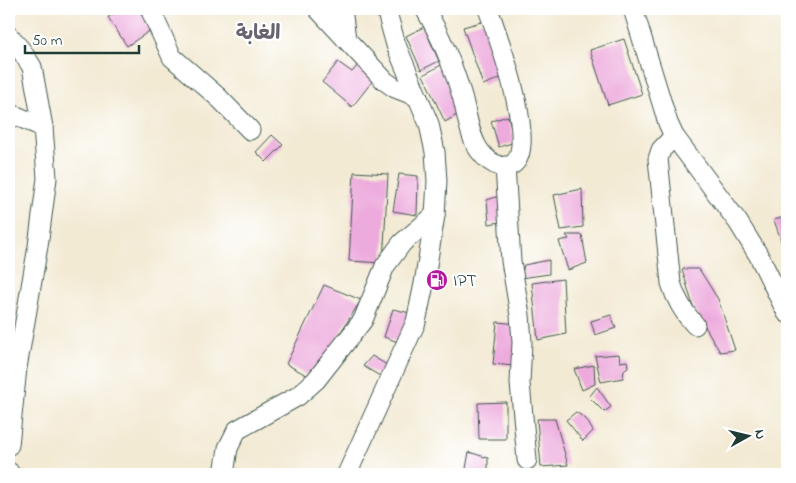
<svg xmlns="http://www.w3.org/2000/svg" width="796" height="483" viewBox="0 0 796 483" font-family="'Indie Flower','Playpen Sans Arabic',sans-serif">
<rect width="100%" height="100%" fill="#fff"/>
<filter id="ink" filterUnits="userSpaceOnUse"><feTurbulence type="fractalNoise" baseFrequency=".02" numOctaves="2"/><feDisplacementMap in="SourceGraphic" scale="10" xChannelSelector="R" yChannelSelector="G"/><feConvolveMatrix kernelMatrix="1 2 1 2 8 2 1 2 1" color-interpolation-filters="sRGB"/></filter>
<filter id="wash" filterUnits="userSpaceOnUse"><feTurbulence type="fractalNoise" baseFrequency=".0096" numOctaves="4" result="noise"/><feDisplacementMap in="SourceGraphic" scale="20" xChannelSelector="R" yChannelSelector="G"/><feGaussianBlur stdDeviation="1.12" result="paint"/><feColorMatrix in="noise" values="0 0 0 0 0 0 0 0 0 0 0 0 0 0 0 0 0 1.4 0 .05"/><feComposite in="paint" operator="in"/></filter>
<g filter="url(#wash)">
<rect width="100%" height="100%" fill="#f3ead4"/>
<g id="blocks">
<g fill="#edaadd">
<polygon points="121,9 142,9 154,28 127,46 108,17"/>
<polygon points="485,21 503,77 483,85 463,27"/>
<polygon points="424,27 439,61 421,70 406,36"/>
<polygon points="624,39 642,94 608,105 590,50"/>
<polygon points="9,54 15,57 9,69"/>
<polygon points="338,62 352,72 358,65 375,78 352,107 322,82"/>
<polygon points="445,63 465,110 445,122 423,75"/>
<polygon points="508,116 515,142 499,147 491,121"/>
<polygon points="272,135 283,145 266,162 256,152"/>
<polygon points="354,172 388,174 383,263 349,261"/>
<polygon points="399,174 418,176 417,215 393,211"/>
<polygon points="582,189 583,227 561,230 554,195"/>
<polygon points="499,196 506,221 489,224 487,200"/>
<polygon points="787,216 787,258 774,220"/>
<polygon points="566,235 582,235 587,263 568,270 559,241 569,239"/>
<polygon points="549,260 549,274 521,278 524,265"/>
<polygon points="682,269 699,269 718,299 735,350 720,352 693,306"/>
<polygon points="563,279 566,334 538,340 532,283"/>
<polygon points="324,285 361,300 312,378 286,364"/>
<polygon points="393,309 410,313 401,343 384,337"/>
<polygon points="611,315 616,328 595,335 591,321"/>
<polygon points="497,322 519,324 514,366 493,364"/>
<polygon points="619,354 620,362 627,361 628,367 624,370 623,378 601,382 595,356"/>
<polygon points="372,356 387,365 380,376 363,366"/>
<polygon points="594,365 595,384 582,390 574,369"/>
<polygon points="597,387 611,407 604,412 589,397"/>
<polygon points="506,402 506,439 479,439 478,403"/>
<polygon points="576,412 586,419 593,431 583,441 566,420"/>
<polygon points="537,419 555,419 568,465 541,467"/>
<polygon points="469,452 488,458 488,474 465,474"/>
<polygon points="581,470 605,471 606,474 581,474"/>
</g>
</g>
</g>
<g filter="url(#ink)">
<use href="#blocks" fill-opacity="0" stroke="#3f574c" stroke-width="1"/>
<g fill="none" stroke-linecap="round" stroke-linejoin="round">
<g stroke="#3f574c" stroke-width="21">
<g id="street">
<polyline points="150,9 172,57 219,98 250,130"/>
<polyline points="318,9 385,81 395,88 418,97"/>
<polyline points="342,9 346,39"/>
<path d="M425,9C441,36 453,66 462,96C467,114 469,135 479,150C484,157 492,164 500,166C551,176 495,28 488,9"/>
<polyline points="633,9 668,123 674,136 738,222 759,256 787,313"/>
<polyline points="9,36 21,50 32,67 43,127 47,178 38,246 17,368 9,445"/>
<polyline points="9,113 43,127"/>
<path d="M674,136L661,150L658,159L671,283C676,300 683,312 695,325"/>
<polyline points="505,166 511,261 520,315 522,342 520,383 527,460"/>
<polyline points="9,472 9,474"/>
<polyline points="224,474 228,448 237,430 298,396 316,380 363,320 385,266 402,243 435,215"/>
<polyline points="347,474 416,322 424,284 435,215 437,181 435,152 429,124 396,45 386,9"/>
</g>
</g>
<use href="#street" stroke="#fff" stroke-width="19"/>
</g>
</g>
<defs>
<g id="fuel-disc" transform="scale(1.125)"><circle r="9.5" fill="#b5179e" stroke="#fff"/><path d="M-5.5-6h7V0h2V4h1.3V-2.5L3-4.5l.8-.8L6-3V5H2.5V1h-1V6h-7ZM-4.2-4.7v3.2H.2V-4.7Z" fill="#fff"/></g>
</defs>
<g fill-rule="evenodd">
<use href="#fuel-disc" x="437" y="280"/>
</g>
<g text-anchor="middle" stroke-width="4.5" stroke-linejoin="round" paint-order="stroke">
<g font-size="18" fill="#1f3d34" stroke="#fff" text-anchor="start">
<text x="453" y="286">IPT</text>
</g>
<g font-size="20" font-weight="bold" fill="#67636f" stroke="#fff">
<text x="258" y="39">الغابة</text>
</g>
</g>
<rect width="796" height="483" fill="none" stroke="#fff" stroke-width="30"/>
<g transform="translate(748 436) rotate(82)" stroke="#ffffff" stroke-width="4" paint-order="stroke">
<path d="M0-4L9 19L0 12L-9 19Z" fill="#1f3d34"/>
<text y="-8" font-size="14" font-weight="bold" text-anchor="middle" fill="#1f3d34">N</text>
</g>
<path d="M25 45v8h114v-8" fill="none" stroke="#1f3d34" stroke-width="2.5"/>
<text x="32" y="45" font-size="15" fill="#1f3d34" stroke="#ffffff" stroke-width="4" paint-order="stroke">50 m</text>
</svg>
